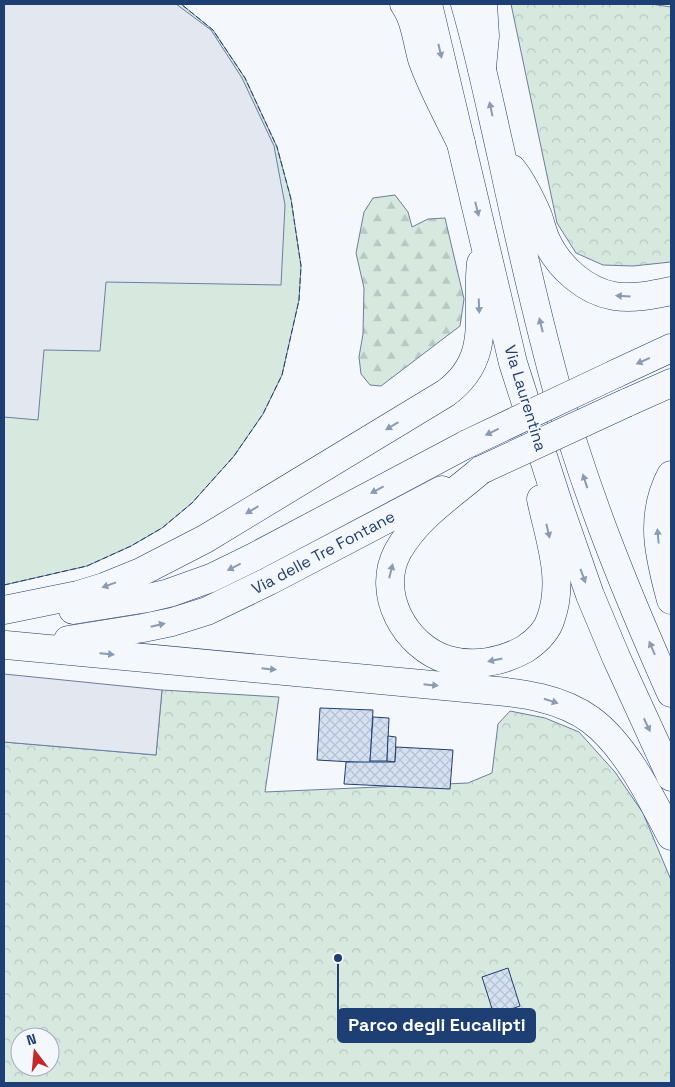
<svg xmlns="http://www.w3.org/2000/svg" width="675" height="1087" viewBox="0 0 675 1087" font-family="'Space Grotesk',sans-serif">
<defs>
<pattern id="forest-firs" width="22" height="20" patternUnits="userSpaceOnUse" patternTransform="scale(1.25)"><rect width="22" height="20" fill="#d7e8df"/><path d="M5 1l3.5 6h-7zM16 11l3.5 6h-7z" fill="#b8c8c3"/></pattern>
<pattern id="park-crowns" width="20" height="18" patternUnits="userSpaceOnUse" patternTransform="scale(1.25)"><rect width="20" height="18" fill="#d7e8df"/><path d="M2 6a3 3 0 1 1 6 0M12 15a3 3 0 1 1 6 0" fill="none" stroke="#b8c8c3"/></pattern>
<pattern id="building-cross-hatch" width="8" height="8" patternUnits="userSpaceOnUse" patternTransform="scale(1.25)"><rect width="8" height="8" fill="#d5e0f0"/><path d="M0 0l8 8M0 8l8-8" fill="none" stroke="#b6c1d1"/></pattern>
</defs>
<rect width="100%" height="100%" fill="#f4f7fb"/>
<polygon fill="url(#forest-firs)" stroke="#687fa3" points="395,195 408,212 412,227 428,219 445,218 464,299 460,326 381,386 370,385 361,374 359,357 363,334 364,288 356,253 364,212 373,198"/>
<g fill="url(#park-crowns)" stroke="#687fa3" fill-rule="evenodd">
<polygon points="511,4 651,4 671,7 671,262 633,266 603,265 576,253 557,223"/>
<path d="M162,690L279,697L265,792L468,783L492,773L498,724L510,711L545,718L579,732L615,772L643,813L671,880V1083H4V742L156,755ZM20,1037H50V1067H20Z"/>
</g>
<polygon fill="#d7e8df" stroke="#687fa3" points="4,4 181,4 213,30 245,78 277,147 291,199 301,266 299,300 282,375 263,414 234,456 192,503 162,528 131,546 87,566 4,585"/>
<g fill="#e3e8f0" stroke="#687fa3">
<polygon points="4,4 176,4 211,30 242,78 274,146 285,205 281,285 106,282 100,351 44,350 38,420 4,417"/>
<polygon points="4,674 162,690 156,755 4,742"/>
</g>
<g fill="url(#building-cross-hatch)" stroke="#1d3f73">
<polygon points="320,708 373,710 370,763 317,760"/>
<polygon points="373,717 389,718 387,761 370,761"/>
<polygon points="388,736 396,737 395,762 387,761"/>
<polygon points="396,747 453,750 450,789 344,784 346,762 395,762"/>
<polygon points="508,968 520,1006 494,1015 482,977"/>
</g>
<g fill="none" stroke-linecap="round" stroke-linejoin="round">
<g stroke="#1d3f73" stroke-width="29">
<g id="secondary">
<polyline points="428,4 513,363 559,506 590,595 616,657 671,777"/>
<path d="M465,4C480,55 490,106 502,158C518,233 535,308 555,382C584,489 626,592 671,693"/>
<path d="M512,169C523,183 531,200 538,216C541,225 543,234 547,242C559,267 585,291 614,296C633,299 653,295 671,291"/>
<polyline points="615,374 671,348"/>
<polyline points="626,403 671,383"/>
<path d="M481,470C452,495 417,517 398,551C375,593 405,647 448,660C474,667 502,662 525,649C537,641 547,632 551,618C565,578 549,538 541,499"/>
<path d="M671,475C649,517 659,556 671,600"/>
<path d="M4,610L78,595L104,587L141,572L205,539L446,393C494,357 475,315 481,263"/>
<polyline points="73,610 148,598 169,593 211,578 254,557 467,444"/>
<polyline points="68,640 143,628 172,622 207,611 269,581 442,490"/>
<path d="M6,645L486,690C522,693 561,698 591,720C626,746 651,798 671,836"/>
</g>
</g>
<g stroke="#1d3f73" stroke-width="29">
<g id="highway">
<path d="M404,4C415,19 417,41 422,59C432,88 448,116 461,143"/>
<polyline points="482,68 485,36 483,4"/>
</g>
</g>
<use href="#secondary" stroke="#f4f7fb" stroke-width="28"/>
<use href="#highway" stroke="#f4f7fb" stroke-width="28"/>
<g stroke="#1d3f73" stroke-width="29" stroke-linecap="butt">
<g id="secondary-bridge">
<polyline points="467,444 615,374"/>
<polyline points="481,470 626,403"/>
</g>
</g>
<use href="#secondary-bridge" stroke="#f4f7fb" stroke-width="28"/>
<polyline stroke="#1d3f73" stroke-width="1" stroke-dasharray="6 2.5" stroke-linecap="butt" points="4,585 87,566 131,546 162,528 192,503 234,456 263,414 282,375 299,300 301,266 291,199 277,147 245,78 213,30 181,4"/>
</g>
<defs><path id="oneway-solid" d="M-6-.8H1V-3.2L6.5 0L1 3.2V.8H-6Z" transform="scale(1.25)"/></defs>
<g fill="#889bb7">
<use href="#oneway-solid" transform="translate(440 51) rotate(77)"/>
<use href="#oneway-solid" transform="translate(491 109) rotate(-102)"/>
<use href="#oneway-solid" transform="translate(477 209) rotate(76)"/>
<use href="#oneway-solid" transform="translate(623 296) rotate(-177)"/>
<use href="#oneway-solid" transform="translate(479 306) rotate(88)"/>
<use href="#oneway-solid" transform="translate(541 325) rotate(-104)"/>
<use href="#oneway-solid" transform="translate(643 361) rotate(156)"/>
<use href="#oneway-solid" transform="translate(392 426) rotate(149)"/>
<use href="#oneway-solid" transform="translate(492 432) rotate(154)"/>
<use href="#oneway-solid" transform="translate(585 481) rotate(-108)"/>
<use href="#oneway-solid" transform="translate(377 490) rotate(152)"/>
<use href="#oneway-solid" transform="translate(252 510) rotate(149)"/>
<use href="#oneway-solid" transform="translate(548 531) rotate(77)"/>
<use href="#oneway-solid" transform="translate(658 536) rotate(-95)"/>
<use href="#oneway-solid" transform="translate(234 567) rotate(153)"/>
<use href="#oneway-solid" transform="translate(391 571) rotate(-76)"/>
<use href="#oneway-solid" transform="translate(583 576) rotate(70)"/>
<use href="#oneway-solid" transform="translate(109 585) rotate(160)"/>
<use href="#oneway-solid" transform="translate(158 625) rotate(-13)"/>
<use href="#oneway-solid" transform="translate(652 648) rotate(-113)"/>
<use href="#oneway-solid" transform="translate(107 654) rotate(5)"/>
<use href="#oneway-solid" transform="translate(495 660) rotate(168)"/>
<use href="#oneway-solid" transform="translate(269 669) rotate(6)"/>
<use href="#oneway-solid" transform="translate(431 685) rotate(6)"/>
<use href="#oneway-solid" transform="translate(551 701) rotate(18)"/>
<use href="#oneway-solid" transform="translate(647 725) rotate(65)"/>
</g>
<g text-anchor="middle" stroke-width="4" stroke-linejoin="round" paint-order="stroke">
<g font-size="16" fill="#1d3f73" stroke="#f4f7fb">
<text transform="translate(526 398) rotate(73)" y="6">Via Laurentina</text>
<text transform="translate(323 552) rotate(-28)" y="6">Via delle Tre Fontane</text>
</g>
</g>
<path fill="none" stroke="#1d3f73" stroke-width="2" d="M338 958L338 1025"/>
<circle fill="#1d3f73" stroke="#f4f7fb" stroke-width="2" cx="338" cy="958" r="5"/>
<rect fill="#1d3f73" stroke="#1d3f73" stroke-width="2" x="338" y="1009" width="197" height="33" rx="5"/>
<g font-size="18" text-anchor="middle" font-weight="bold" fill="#fff">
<text x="437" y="1031">Parco degli Eucalipti</text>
</g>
<rect width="675" height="1087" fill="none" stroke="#1d3f73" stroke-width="10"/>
<g transform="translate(35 1052) rotate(344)"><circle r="24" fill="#f4f7fb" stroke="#9eadc5"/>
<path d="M0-4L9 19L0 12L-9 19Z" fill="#c62828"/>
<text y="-8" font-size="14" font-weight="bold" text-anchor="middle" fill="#1d3f73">N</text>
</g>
</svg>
